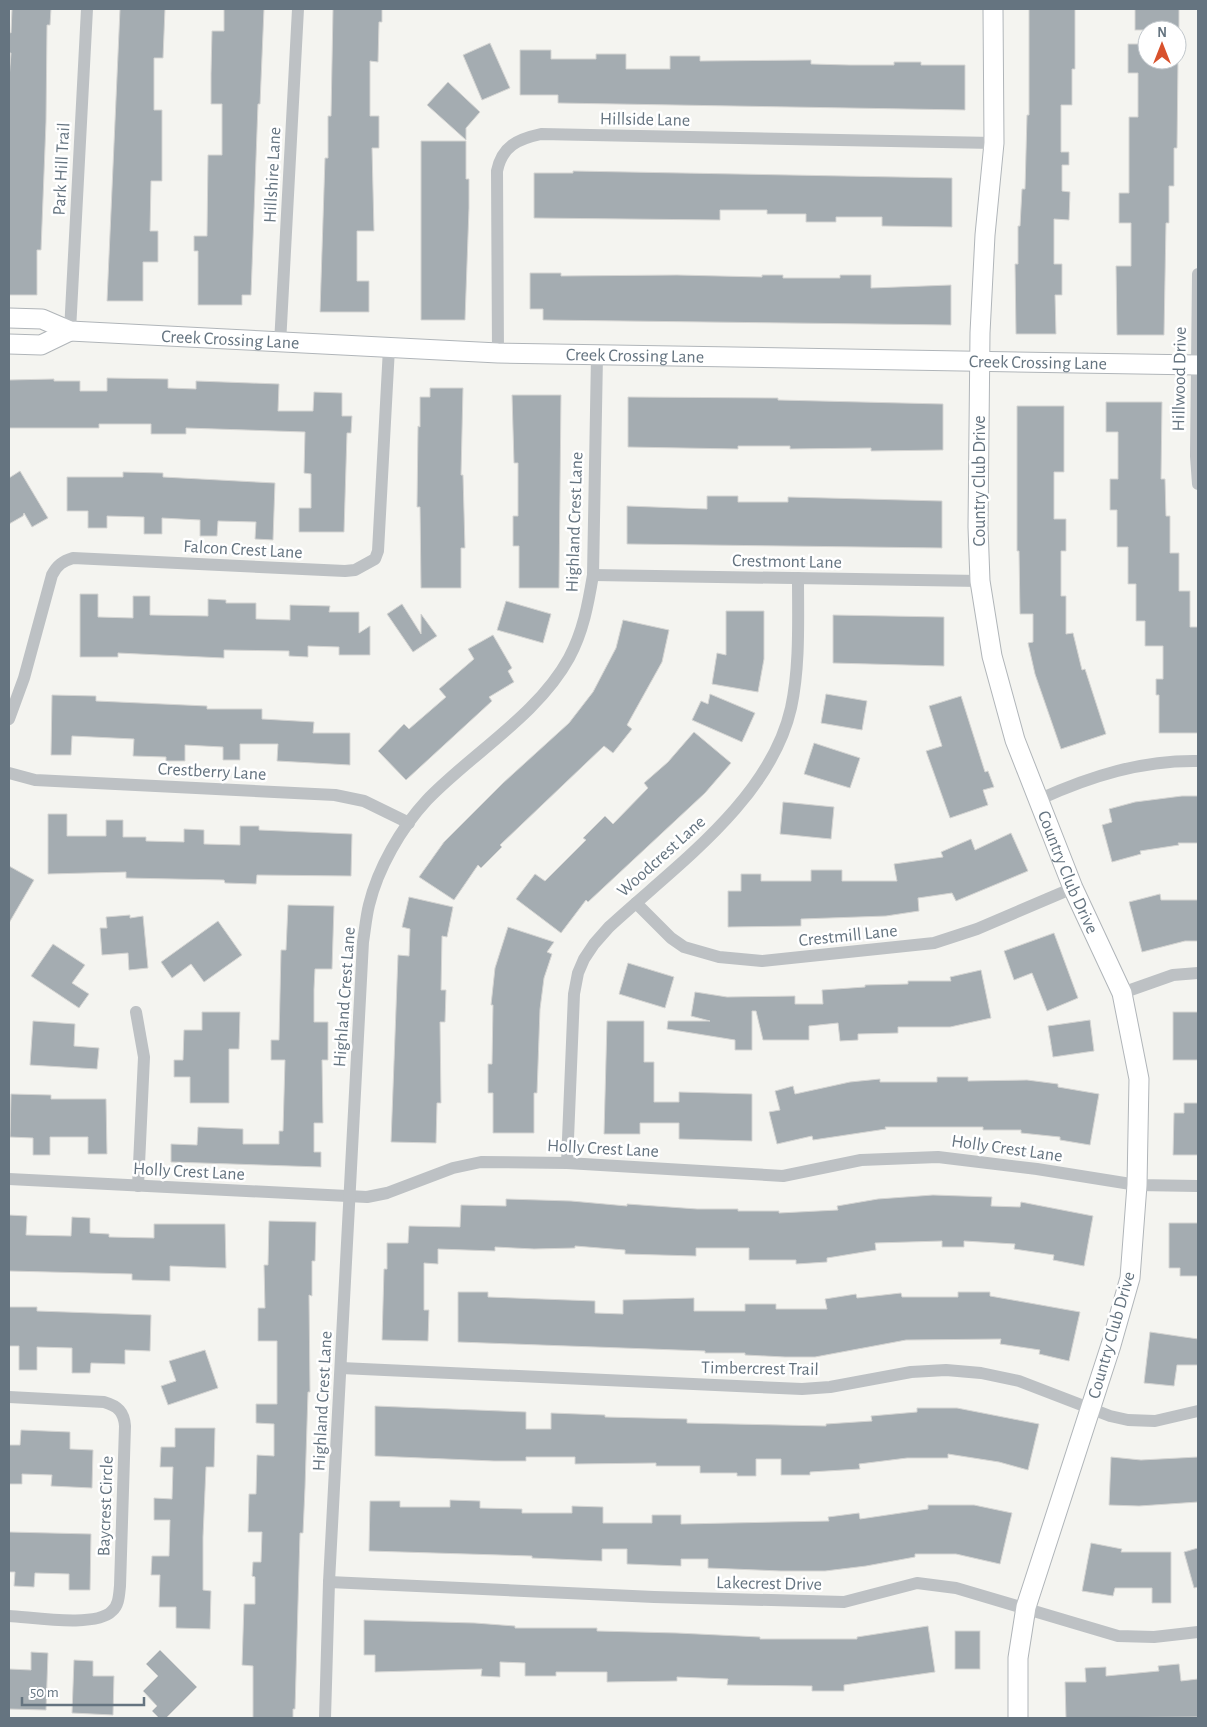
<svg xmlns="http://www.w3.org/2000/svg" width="1207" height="1727" viewBox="0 0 1207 1727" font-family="'Alegreya Sans',sans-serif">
<rect width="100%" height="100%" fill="#f4f4f0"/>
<g fill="#a4acb1" stroke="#d5d5d3">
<polygon points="12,9 51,9 50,25 47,25 46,122 41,250 37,250 37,295 9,295 9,79 11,53 9,53 9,32 11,33"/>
<polygon points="120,9 165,9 163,58 154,58 154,110 162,110 162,181 151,181 150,231 158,231 158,262 143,262 143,301 107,301"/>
<polygon points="224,9 264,9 260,104 258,104 251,295 242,295 242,305 198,305 198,251 194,251 194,236 207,236 208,155 222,155 222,104 211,104 211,74 212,31 224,31"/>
<polygon points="333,9 382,9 382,22 379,22 378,62 370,61 370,116 379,116 379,148 372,148 374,231 357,231 357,281 369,281 369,312 320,312 325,158 328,158 328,116 331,116"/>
<polygon points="1029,9 1075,9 1075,69 1072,69 1072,105 1061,105 1061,152 1069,152 1069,165 1062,165 1062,191 1070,192 1069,220 1054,219 1054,264 1062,264 1062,295 1055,295 1056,334 1016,334 1015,264 1018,264 1018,226 1020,226 1022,189 1025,189 1027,115 1029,115"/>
<rect x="1135" y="9" width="44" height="21"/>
<polygon points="490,43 510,88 482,100 463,55"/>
<polygon points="1128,44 1147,44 1147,60 1178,60 1177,148 1174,148 1174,186 1169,186 1169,223 1166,223 1164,335 1117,335 1116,266 1131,266 1131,223 1119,223 1119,193 1129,193 1129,117 1138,117 1138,73 1128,73"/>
<polygon points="520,50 551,50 551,59 596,59 596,54 626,54 626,69 670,69 670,56 700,56 700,61 811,60 811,64 849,65 894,65 894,62 921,62 921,65 965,65 965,110 558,103 558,95 520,95"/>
<polygon points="448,82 480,112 466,128 466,140 427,105"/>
<polygon points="421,141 466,141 466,179 469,179 469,208 465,320 421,320"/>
<polygon points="573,171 952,178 952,227 882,226 882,217 836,217 836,222 806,222 806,214 767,214 767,210 720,210 720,220 534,218 534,173 573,173"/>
<polygon points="530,273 561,273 561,276 677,275 762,277 762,275 783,275 783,278 840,278 840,275 871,275 871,288 951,285 951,325 543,320 543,309 530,309"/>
<polygon points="107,378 168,379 168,388 196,389 196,381 279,384 278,411 313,411 314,392 342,393 342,416 352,416 351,433 347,433 344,532 299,532 299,508 311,508 311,474 304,473 305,432 186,428 186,434 151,434 151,424 99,424 99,428 9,428 9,380 54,379 54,381 80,381 80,391 107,391"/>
<polygon points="430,388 463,388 461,475 463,475 465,548 461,548 461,588 421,588 420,507 417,507 418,426 420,427 420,397 430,397"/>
<polygon points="512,395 561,395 559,588 519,588 519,546 513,546 513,516 518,516 518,463 514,463"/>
<polygon points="628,397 778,398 778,400 943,404 943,450 871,451 871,448 790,449 790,446 738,446 738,449 628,447"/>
<polygon points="1106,402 1162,402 1161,479 1165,479 1166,516 1170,516 1170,553 1179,553 1179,591 1190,591 1190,627 1198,627 1198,733 1159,733 1159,695 1156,695 1156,679 1163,679 1163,646 1145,646 1145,621 1136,621 1136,584 1128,584 1128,547 1117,547 1117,510 1110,510 1110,479 1118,479 1118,432 1106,432"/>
<polygon points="1017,406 1064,406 1064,472 1054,472 1054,519 1066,519 1066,551 1061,551 1061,596 1066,596 1066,634 1073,633 1082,670 1085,669 1106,734 1061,749 1035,674 1028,643 1033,642 1033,614 1020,614 1019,551 1017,551"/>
<polygon points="20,471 48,518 32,527 24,513 23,516 9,524 9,478"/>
<polygon points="123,472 163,473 163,477 275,483 273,540 255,539 256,522 218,521 217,536 200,536 200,520 162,518 162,534 144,534 144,517 107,516 107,528 88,528 88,511 67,511 67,477 123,477"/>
<polygon points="707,496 738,496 738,502 788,502 788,497 942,501 942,548 627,544 627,506 707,509"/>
<polygon points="80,594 98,594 98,617 133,618 133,596 150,596 150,615 208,616 208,599 226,600 226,603 256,603 256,619 290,620 290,605 330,606 329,612 359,612 359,633 370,626 370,655 339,655 339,647 308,646 308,657 289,656 289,651 224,650 224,658 118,653 118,657 80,657"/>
<polygon points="506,601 551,614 543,643 497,630"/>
<polygon points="402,604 421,634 421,614 437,636 413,652 387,614"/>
<polygon points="726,611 764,611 764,659 758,692 712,684 717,653 726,655"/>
<polygon points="833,615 944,617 944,666 833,663"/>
<polygon points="623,620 669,630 662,662 627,725 632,729 613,753 604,746 500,845 502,847 481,868 478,865 454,900 419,877 444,842 503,783 569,723 593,692 616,648"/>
<polygon points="493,635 512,668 508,671 514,682 489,697 492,701 406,780 378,751 404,724 409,729 446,697 439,689 474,659 468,649"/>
<polygon points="710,694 755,713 742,742 692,720 701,701 708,704"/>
<polygon points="826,694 867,701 862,730 821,723"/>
<polygon points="52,695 96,696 96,701 207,706 207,709 262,709 262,719 314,722 313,733 350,733 350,765 277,761 278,744 240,744 240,760 223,760 223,747 185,745 185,761 166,761 166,757 133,756 134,739 72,736 71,755 51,755"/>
<polygon points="961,696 985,772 988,771 994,787 983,790 988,805 950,818 926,751 942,746 929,706"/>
<polygon points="694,732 731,763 705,793 588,902 586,900 561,933 516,899 535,874 545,881 586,840 583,838 605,816 613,824 648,788 644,783 668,762"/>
<polygon points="814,743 860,758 850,788 804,774"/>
<polygon points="1182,796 1198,796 1198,843 1178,843 1179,845 1140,851 1141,854 1112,862 1102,825 1112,822 1109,809 1135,802"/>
<polygon points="783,802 834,807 831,839 780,834"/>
<polygon points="48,814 67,814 67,836 106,836 106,820 123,820 123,837 146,837 146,841 184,842 184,829 204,830 204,844 240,845 240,826 259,826 259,830 352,834 351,876 257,875 256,884 225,883 224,880 126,878 126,872 48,874"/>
<polygon points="1011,833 1028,871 956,901 952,893 918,898 919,911 886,916 801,919 801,926 728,927 728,891 741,891 741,874 761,874 761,881 811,881 811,870 842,870 842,881 897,881 894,864 943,857 941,852 971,839 975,850"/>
<polygon points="9,866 34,880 9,923"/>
<polygon points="1160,894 1161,900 1198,900 1198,941 1185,941 1142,952 1129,902"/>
<polygon points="409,897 453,907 447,937 442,936 441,990 446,990 445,1022 440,1022 441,1103 437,1103 436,1143 391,1142 398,955 409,956 410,929 402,927"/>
<polygon points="288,905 334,906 332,969 315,969 314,989 314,1022 328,1022 328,1060 322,1060 323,1123 314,1123 314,1152 321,1152 321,1167 171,1162 171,1144 197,1145 198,1127 243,1129 243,1144 279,1144 279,1131 283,1131 285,1060 271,1060 271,1040 279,1040 281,950 286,950"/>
<polygon points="130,915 130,918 143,916 148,968 129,970 128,953 102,955 100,928 107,928 106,917"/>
<polygon points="218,921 242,955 204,982 191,964 172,978 161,962"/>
<polygon points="508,927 554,942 547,952 552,954 544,978 540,1009 537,1093 534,1093 534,1133 493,1133 493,1093 488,1093 488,1064 492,1064 493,1005 491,1005 495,968"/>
<polygon points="1054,933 1078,998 1047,1011 1032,973 1014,980 1004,951"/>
<polygon points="53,944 85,965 72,983 89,994 79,1008 31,976"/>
<polygon points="628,963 674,977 665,1008 619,994"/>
<polygon points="981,970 991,1018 950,1027 898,1027 898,1033 858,1034 858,1040 840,1041 838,1023 809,1026 809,1040 763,1040 756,1011 752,1011 752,1050 735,1050 735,1040 667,1029 668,1021 710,1021 691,1016 695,992 727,997 795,996 795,1004 823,1004 822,990 865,987 865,985 908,984 908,981 951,981 950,977"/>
<polygon points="202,1012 240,1012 239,1049 229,1049 229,1103 190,1103 190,1077 174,1077 174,1060 183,1060 184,1030 202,1030"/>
<rect x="1173" y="1012" width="25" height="48"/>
<polygon points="1090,1020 1094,1051 1053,1057 1048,1026"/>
<polygon points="33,1021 75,1024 74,1046 99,1048 97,1069 30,1065"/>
<polygon points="607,1021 644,1021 644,1062 654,1062 654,1102 679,1102 679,1092 752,1094 752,1141 679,1139 679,1123 640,1123 640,1134 604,1134"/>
<polygon points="937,1077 968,1077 968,1081 1027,1080 1058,1084 1058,1087 1099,1094 1090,1145 1060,1140 1060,1137 1021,1133 1021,1130 983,1130 983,1127 885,1127 886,1129 813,1140 812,1136 777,1144 769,1112 780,1110 775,1091 793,1086 795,1094 850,1082 880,1079 880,1082 937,1082"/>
<polygon points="11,1094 51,1095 51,1099 106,1099 107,1154 88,1154 88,1137 50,1137 50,1155 33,1155 33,1138 10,1137"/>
<polygon points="1184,1103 1198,1103 1198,1155 1173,1155 1174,1113 1184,1113"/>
<polygon points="933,1195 992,1197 991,1206 1020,1207 1021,1202 1093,1216 1084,1266 1053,1260 1054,1255 1014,1249 1015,1244 964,1241 964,1247 942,1247 942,1241 875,1243 876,1250 827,1258 827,1262 796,1264 796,1260 749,1260 749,1248 696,1248 696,1256 625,1254 625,1250 575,1246 575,1248 534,1249 495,1247 495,1251 438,1249 438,1264 424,1263 424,1310 429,1310 428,1341 382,1340 384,1269 387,1269 387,1243 408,1243 409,1226 460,1227 461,1205 506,1206 506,1199 571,1201 627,1206 627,1204 697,1209 738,1209 738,1211 779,1211 779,1213 838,1210 837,1206 878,1199"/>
<polygon points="9,1215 27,1216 26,1235 71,1236 72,1217 90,1218 90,1233 109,1234 109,1237 154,1238 154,1224 225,1224 226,1268 170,1266 170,1281 132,1280 132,1274 9,1271"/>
<polygon points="269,1221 316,1222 315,1261 312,1261 312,1296 309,1295 310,1392 308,1392 305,1488 303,1533 300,1533 295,1709 293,1709 293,1718 253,1718 253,1666 242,1665 244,1604 255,1604 255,1577 252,1576 253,1562 261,1562 262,1532 248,1532 249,1494 256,1494 257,1455 274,1456 274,1424 256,1423 256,1404 277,1404 277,1341 258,1341 258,1308 265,1308 264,1265 268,1265"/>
<polygon points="1169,1223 1198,1223 1198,1276 1180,1276 1180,1268 1169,1268"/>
<polygon points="458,1292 488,1292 488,1297 595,1301 595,1313 623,1314 623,1300 694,1298 694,1311 745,1311 745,1304 776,1304 776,1309 827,1309 825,1299 856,1294 857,1298 901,1293 902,1297 958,1297 958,1292 990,1292 990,1296 1080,1312 1069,1361 1039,1354 1040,1350 1000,1344 1001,1339 906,1340 815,1357 785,1357 745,1355 745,1353 705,1353 705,1351 458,1342"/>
<polygon points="9,1307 37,1307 37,1311 151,1315 150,1351 125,1350 125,1364 91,1363 90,1373 72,1373 72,1348 37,1347 37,1370 19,1370 19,1346 9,1346"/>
<polygon points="1150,1332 1198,1339 1198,1365 1177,1365 1174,1386 1144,1383"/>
<polygon points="205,1350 218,1388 168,1405 161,1386 176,1381 169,1361"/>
<polygon points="375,1406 526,1412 526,1429 551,1429 551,1413 605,1415 605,1417 687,1419 687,1423 826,1426 826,1424 872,1421 871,1416 917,1412 917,1408 957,1408 1039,1424 1028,1470 999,1462 948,1454 948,1458 907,1458 859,1464 860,1469 810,1472 810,1475 781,1475 781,1459 756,1459 756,1476 737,1476 737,1473 700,1473 700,1466 656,1466 656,1463 575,1464 575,1457 526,1457 526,1461 494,1461 375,1456"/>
<polygon points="175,1428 215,1428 214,1467 206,1467 203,1537 203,1590 211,1591 210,1629 176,1628 176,1607 159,1607 160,1575 151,1575 152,1556 169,1556 170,1520 154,1520 154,1498 172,1499 173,1467 160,1467 161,1447 175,1447"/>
<polygon points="21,1430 70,1432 70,1449 93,1450 92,1488 51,1486 52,1475 22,1474 22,1484 9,1484 9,1445 20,1445"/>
<polygon points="1111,1457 1141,1460 1198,1457 1198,1502 1139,1506 1109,1505"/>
<polygon points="450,1500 480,1501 480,1508 522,1509 522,1513 572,1513 572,1506 603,1507 603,1523 652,1523 652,1515 681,1515 681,1524 829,1521 828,1517 859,1513 860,1519 928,1509 928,1505 974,1505 1012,1513 1000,1564 956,1554 915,1554 915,1557 866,1566 825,1571 781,1571 708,1568 708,1559 681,1559 681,1566 627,1564 627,1549 602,1549 602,1561 532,1558 532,1556 369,1551 370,1501 400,1501 400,1507 450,1507"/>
<polygon points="9,1532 91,1534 90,1590 69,1590 69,1574 35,1573 34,1587 14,1586 15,1572 9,1572"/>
<polygon points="1091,1543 1122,1549 1121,1552 1171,1552 1171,1603 1152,1603 1152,1588 1115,1588 1113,1596 1082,1591"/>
<polygon points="1198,1548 1198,1587 1194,1588 1184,1552"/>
<polygon points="364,1620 475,1623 515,1626 515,1628 597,1628 597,1631 677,1633 760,1637 760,1639 857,1639 857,1637 928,1626 935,1672 844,1685 844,1691 812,1691 812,1686 727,1685 728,1679 677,1677 677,1681 607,1682 607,1672 556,1672 556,1676 525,1676 525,1663 500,1662 500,1677 481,1676 482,1669 375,1672 375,1655 364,1655"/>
<rect x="955" y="1631" width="25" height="38"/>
<polygon points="160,1650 197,1687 166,1718 159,1718 152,1711 157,1706 143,1691 158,1676 146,1664"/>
<polygon points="31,1652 48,1653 46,1710 9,1709 9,1669 31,1670"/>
<polygon points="74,1660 93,1661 93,1676 114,1676 113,1715 72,1713"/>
<polygon points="1179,1664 1181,1681 1198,1679 1198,1717 1066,1718 1065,1682 1086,1682 1085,1668 1106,1667 1106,1676 1159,1671 1158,1666"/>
</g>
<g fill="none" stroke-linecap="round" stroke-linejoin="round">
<g stroke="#b0b5b9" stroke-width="21">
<g id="secondary">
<path id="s1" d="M993,9L994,143L985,235L980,333L978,527L980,581L992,656L1015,740L1073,888L1122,993L1139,1079L1137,1185L1130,1278L1111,1345L1026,1607L1018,1658V1718"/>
<path id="s2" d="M9,318L42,319L70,331L498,353L1198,365"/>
<polyline points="9,344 41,345 70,331"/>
</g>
</g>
<g stroke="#bdc1c4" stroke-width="12">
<polyline points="1198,274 1196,456 1198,484"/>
<polyline points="70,331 87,9"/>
<polyline points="280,344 298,9"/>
<path d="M498,353L497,171C502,146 518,139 541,134L994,143"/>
<polyline points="593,575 980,581"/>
<path d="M9,719L24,678L52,575C57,565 63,561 73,558L345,571L355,570L375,559L378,551L389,348"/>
<polyline points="9,773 35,780 335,795 364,801 409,823"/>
<path d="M1040,799C1091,776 1142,760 1198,761"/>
<polyline points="636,903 671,938 684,947 719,957 762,961 934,943 977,929 1073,888"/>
<polyline points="1122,993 1173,975 1198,973"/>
<polyline points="136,1012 144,1057 138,1186"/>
<path d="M567,1163L574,994L578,973L584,959L594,944L609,927C675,866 770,800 791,708C800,666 798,621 798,578"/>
<polyline points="9,1179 367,1197 387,1193 453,1168 481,1162 567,1163 783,1176 861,1160 938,1157 1037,1169 1137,1185 1198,1186"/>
<polyline points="341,1368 802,1389 830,1387 911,1372 946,1370 981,1373 1019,1381 1110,1416 1128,1420 1155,1421 1198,1411"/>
<path d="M9,1397L104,1402C118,1406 124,1412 125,1426L120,1586C119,1595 119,1605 112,1611C96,1628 32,1617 9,1616"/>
<polyline points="329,1582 654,1597 844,1602 917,1583 956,1588 1118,1636 1154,1637 1198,1632"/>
<path d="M325,1718L329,1582L363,942C365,930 366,917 369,905C378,868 401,828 427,800C471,754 538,715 569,658C583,632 588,605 593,575L597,356"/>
</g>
<use href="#secondary" stroke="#fff" stroke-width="19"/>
</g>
<g text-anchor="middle" stroke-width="5" stroke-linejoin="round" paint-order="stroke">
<g font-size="18" fill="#657480" stroke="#fff">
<text transform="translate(645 119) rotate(1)" y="6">Hillside Lane</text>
<text transform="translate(61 169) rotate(-87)" y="6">Park Hill Trail</text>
<text transform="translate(272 175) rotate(-87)" y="6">Hillshire Lane</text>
<text dy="6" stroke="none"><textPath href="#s2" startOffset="224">Creek Crossing Lane</textPath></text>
<text dy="6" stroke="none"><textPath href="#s2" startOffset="629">Creek Crossing Lane</textPath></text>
<text dy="6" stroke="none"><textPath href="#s2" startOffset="1032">Creek Crossing Lane</textPath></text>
<text transform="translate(1179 379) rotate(-89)" y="6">Hillwood Drive</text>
<text transform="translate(979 481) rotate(-90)" y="6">Country Club Drive</text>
<text transform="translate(574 522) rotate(-88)" y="6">Highland Crest Lane</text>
<text transform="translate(243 549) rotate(3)" y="6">Falcon Crest Lane</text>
<text transform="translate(787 561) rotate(1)" y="6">Crestmont Lane</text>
<text transform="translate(212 771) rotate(3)" y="6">Crestberry Lane</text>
<text transform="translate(661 856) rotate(-42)" y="6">Woodcrest Lane</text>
<text dy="6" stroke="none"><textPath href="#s1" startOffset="878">Country Club Drive</textPath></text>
<text transform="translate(848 935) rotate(-6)" y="6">Crestmill Lane</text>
<text transform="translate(344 997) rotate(-86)" y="6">Highland Crest Lane</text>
<text transform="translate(603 1148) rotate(3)" y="6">Holly Crest Lane</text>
<text transform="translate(1007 1148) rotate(8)" y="6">Holly Crest Lane</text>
<text transform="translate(189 1171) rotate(3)" y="6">Holly Crest Lane</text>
<text transform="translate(1111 1335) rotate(-74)" y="6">Country Club Drive</text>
<text transform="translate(760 1368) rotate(1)" y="6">Timbercrest Trail</text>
<text transform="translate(322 1401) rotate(-87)" y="6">Highland Crest Lane</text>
<text transform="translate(105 1506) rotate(-88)" y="6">Baycrest Circle</text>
<text transform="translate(769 1583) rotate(1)" y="6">Lakecrest Drive</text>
</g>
</g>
<rect width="1207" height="1727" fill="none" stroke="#657480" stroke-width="20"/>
<g transform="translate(1162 45)"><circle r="24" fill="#ffffff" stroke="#c1c7cc"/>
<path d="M0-4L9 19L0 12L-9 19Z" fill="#d8512c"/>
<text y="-8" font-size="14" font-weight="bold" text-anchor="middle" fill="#657480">N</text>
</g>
<path d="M22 1697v8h122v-8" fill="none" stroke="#657480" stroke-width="2.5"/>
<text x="30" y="1697" font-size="15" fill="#657480" stroke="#ffffff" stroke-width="4" paint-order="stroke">50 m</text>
</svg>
